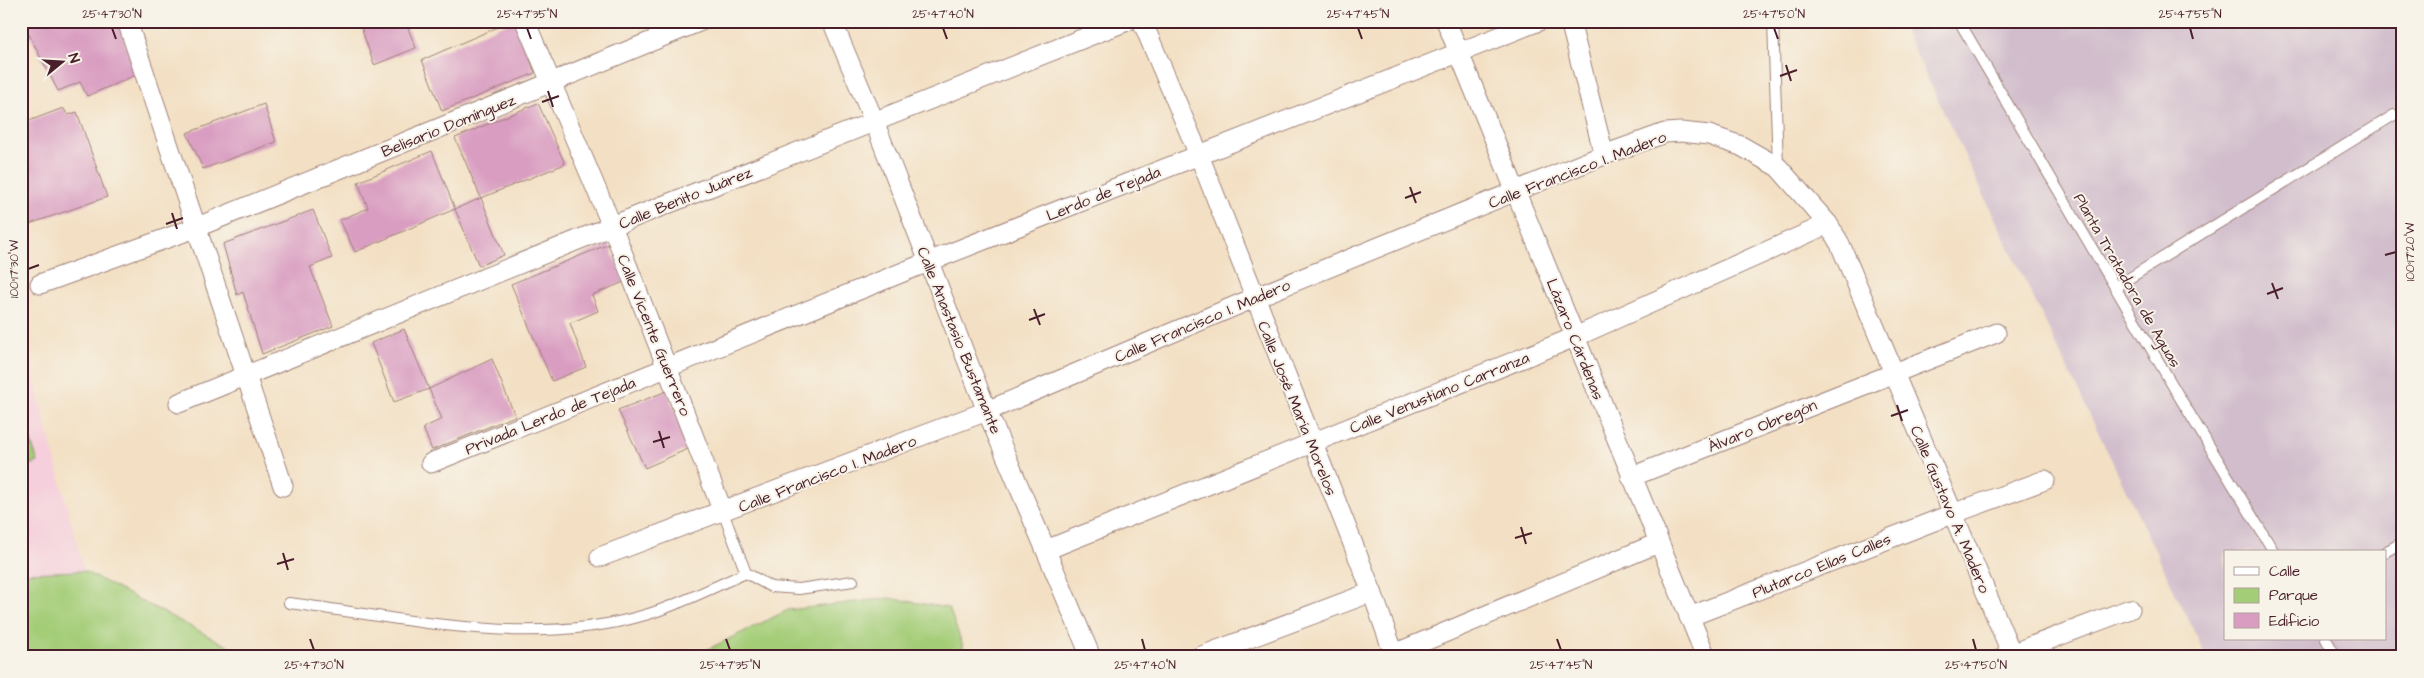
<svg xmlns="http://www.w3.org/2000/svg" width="2424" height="678" viewBox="0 0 2424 678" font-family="'Architects Daughter',sans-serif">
<rect width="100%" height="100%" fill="#f7f3e8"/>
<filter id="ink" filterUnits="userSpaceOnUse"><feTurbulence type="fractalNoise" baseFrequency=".02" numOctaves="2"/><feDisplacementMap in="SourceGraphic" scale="10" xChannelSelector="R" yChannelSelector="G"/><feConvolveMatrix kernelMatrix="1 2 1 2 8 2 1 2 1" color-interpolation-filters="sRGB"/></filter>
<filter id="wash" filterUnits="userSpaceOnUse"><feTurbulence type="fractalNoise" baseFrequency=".0096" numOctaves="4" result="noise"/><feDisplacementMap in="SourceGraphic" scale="20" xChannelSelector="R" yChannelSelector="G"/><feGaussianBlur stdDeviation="1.12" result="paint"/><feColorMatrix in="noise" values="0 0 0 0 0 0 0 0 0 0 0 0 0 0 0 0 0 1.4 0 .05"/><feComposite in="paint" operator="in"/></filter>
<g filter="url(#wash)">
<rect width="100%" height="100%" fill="#f3e0c4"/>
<polygon fill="#f5cfdb" points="21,329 84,571 21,573"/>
<path fill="#d1bdcc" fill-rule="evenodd" d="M1900,21H2403V657L2206,656ZM2225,552H2385V639H2225Z"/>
<g fill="#a4cd78" stroke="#777652">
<polygon points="21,413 38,462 21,468"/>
<polygon points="84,571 249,657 21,657 21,573"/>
<polygon points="889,598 949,608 967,657 692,657 788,610"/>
</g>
<g id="blocks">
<g fill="#d99dc1">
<polygon points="22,21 118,21 136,75 87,96 80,82 58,91"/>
<polygon points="359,21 405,21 416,48 374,65"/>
<polygon points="512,21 516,21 535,73 442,111 422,60"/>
<polygon points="538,103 565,164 481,198 504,255 479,266 455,209 481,198 455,138"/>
<polygon points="264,104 276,142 203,169 187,133"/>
<polygon points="63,108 68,115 77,112 107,197 21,227 21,124"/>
<polygon points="432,151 455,209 355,252 340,220 368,208 358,182"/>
<polygon points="313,210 332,258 310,267 333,326 262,354 243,292 237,295 223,244"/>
<polygon points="609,244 624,282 592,295 598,311 570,323 586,367 552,381 511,284"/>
<polygon points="404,329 429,389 394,402 371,343"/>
<polygon points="492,359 515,416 432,450 423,428 442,419 429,389"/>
<polygon points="667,391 690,448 645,468 618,410"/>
</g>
</g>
</g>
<g filter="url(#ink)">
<use href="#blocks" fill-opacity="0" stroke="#9e8078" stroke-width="1"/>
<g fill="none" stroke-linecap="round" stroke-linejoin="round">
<g stroke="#9e8078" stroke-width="12">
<g id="service">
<polyline points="1773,21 1778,167"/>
<polyline points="1959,21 2177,393 2274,552"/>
<polyline points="2115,287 2394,115"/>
<polyline points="723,512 746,573 771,587 799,589 853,581"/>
<polyline points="2385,552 2403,542"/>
<path d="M289,603C403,618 532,649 645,615C679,605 713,587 746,573"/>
<polyline points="2326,639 2336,657"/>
</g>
</g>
<g stroke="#9e8078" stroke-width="21">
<g id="minor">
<polyline points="127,21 283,486"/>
<polyline points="525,21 612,226 723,512"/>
<polyline points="832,21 874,121 987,411 1091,657"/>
<polyline points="1142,21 1199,155 1372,592 1395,657"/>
<polyline points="1446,21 1706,657"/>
<polyline points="1570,21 1604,155"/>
<polyline points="40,284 195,228 701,21"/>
<polyline points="179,403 612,226 1127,21"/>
<polyline points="431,463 928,262 1539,21"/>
<polyline points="1631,477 1996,333"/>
<polyline points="1046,550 1575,337 1828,224"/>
<polyline points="600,557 987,411 1254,298 1604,155 1665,133 1681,132 1709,135 1741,146 1778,167 1828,224 1840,244 2013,657"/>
<polyline points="1689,617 1952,514 2045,480"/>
<polyline points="1394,654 1658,543"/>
<polyline points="1199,657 1372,592"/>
<polyline points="2003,657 2130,609"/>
</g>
</g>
<use href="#service" stroke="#fff" stroke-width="10"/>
<use href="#minor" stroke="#fff" stroke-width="19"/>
</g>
</g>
<path fill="none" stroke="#4a1f2b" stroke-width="2" d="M112,28L116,39M527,28L531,39M943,28L947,39M1358,28L1362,39M1774,28L1778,39M2190,28L2193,39M1786,65L1791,81M1780,76L1797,70M548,91L553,107M542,102L559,96M1410,187L1416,203M1405,198L1421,192M172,213L177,229M166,224L183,218M2385,255L2396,252M28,269L39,265M2272,283L2278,299M2267,294L2283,288M1034,309L1040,325M1029,320L1045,314M1897,405L1902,421M1891,416L1908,410M659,431L664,448M653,442L670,437M1521,527L1526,544M1515,538L1532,533M283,553L288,570M277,564L294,559M310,639L314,650M726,639L730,650M1142,639L1145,650M1557,639L1561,650M1973,639L1976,650"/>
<g text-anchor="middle" stroke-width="4" stroke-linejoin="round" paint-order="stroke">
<g font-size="16" fill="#4a1f2b" stroke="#f7f3e8">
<text transform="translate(448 125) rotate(-22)" y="6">Belisario Domínguez</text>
<text transform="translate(1577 169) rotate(-21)" y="6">Calle Francisco I. Madero</text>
<text transform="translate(1103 193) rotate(-22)" y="6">Lerdo de Tejada</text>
<text transform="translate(685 197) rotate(-22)" y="6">Calle Benito Juárez</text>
<text transform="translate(2128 280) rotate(60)" y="6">Planta Tratadora de Aguas</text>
<text transform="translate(1202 320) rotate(-23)" y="6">Calle Francisco I. Madero</text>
<text transform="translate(655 335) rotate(68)" y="6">Calle Vicente Guerrero</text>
<text transform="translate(1576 339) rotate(68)" y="6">Lázaro Cárdenas</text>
<text transform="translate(960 340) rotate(68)" y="6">Calle Anastasio Bustamante</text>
<text transform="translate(1439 392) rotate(-22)" y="6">Calle Venustiano Carranza</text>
<text transform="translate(1298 408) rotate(68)" y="6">Calle José María Morelos</text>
<text transform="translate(550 415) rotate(-22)" y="6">Privada Lerdo de Tejada</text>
<text transform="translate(1762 425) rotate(-22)" y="6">Álvaro Obregón</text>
<text transform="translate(827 473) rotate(-21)" y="6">Calle Francisco I. Madero</text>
<text transform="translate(1951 509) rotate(67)" y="6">Calle Gustavo A. Madero</text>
<text transform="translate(1821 565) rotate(-22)" y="6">Plutarco Elías Calles</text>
</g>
</g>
<rect width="2424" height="678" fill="none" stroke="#f7f3e8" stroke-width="55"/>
<rect x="2224" y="550" width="162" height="90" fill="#f7f3e8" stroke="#b29e9c"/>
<rect x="2234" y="567" width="25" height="8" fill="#ffffff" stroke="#b29e9c"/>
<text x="2269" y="576" font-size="15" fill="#4a1f2b">Calle</text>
<rect x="2234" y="588" width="25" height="15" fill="#a4cd78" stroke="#b29e9c"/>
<text x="2269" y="600" font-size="15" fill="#4a1f2b">Parque</text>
<rect x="2234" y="613" width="25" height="15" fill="#d99dc1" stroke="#b29e9c"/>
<text x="2269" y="626" font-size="15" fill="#4a1f2b">Edificio</text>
<g transform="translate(62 62) rotate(72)" stroke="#f7f3e8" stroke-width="4" paint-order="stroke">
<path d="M0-4L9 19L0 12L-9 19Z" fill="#4a1f2b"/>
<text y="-8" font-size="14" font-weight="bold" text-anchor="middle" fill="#4a1f2b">N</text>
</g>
<rect x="28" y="28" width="2368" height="622" fill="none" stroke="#4a1f2b" stroke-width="2"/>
<g font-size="12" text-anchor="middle" fill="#4a1f2b">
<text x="112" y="18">25°47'30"N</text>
<text x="527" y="18">25°47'35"N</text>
<text x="943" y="18">25°47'40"N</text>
<text x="1358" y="18">25°47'45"N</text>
<text x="1774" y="18">25°47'50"N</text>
<text x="2190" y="18">25°47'55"N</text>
<text transform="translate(2410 252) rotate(-90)" y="4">100°17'20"W</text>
<text transform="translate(14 269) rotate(-90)" y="4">100°17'30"W</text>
<text x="314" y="669">25°47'30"N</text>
<text x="730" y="669">25°47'35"N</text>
<text x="1145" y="669">25°47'40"N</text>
<text x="1561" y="669">25°47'45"N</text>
<text x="1976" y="669">25°47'50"N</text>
</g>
</svg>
